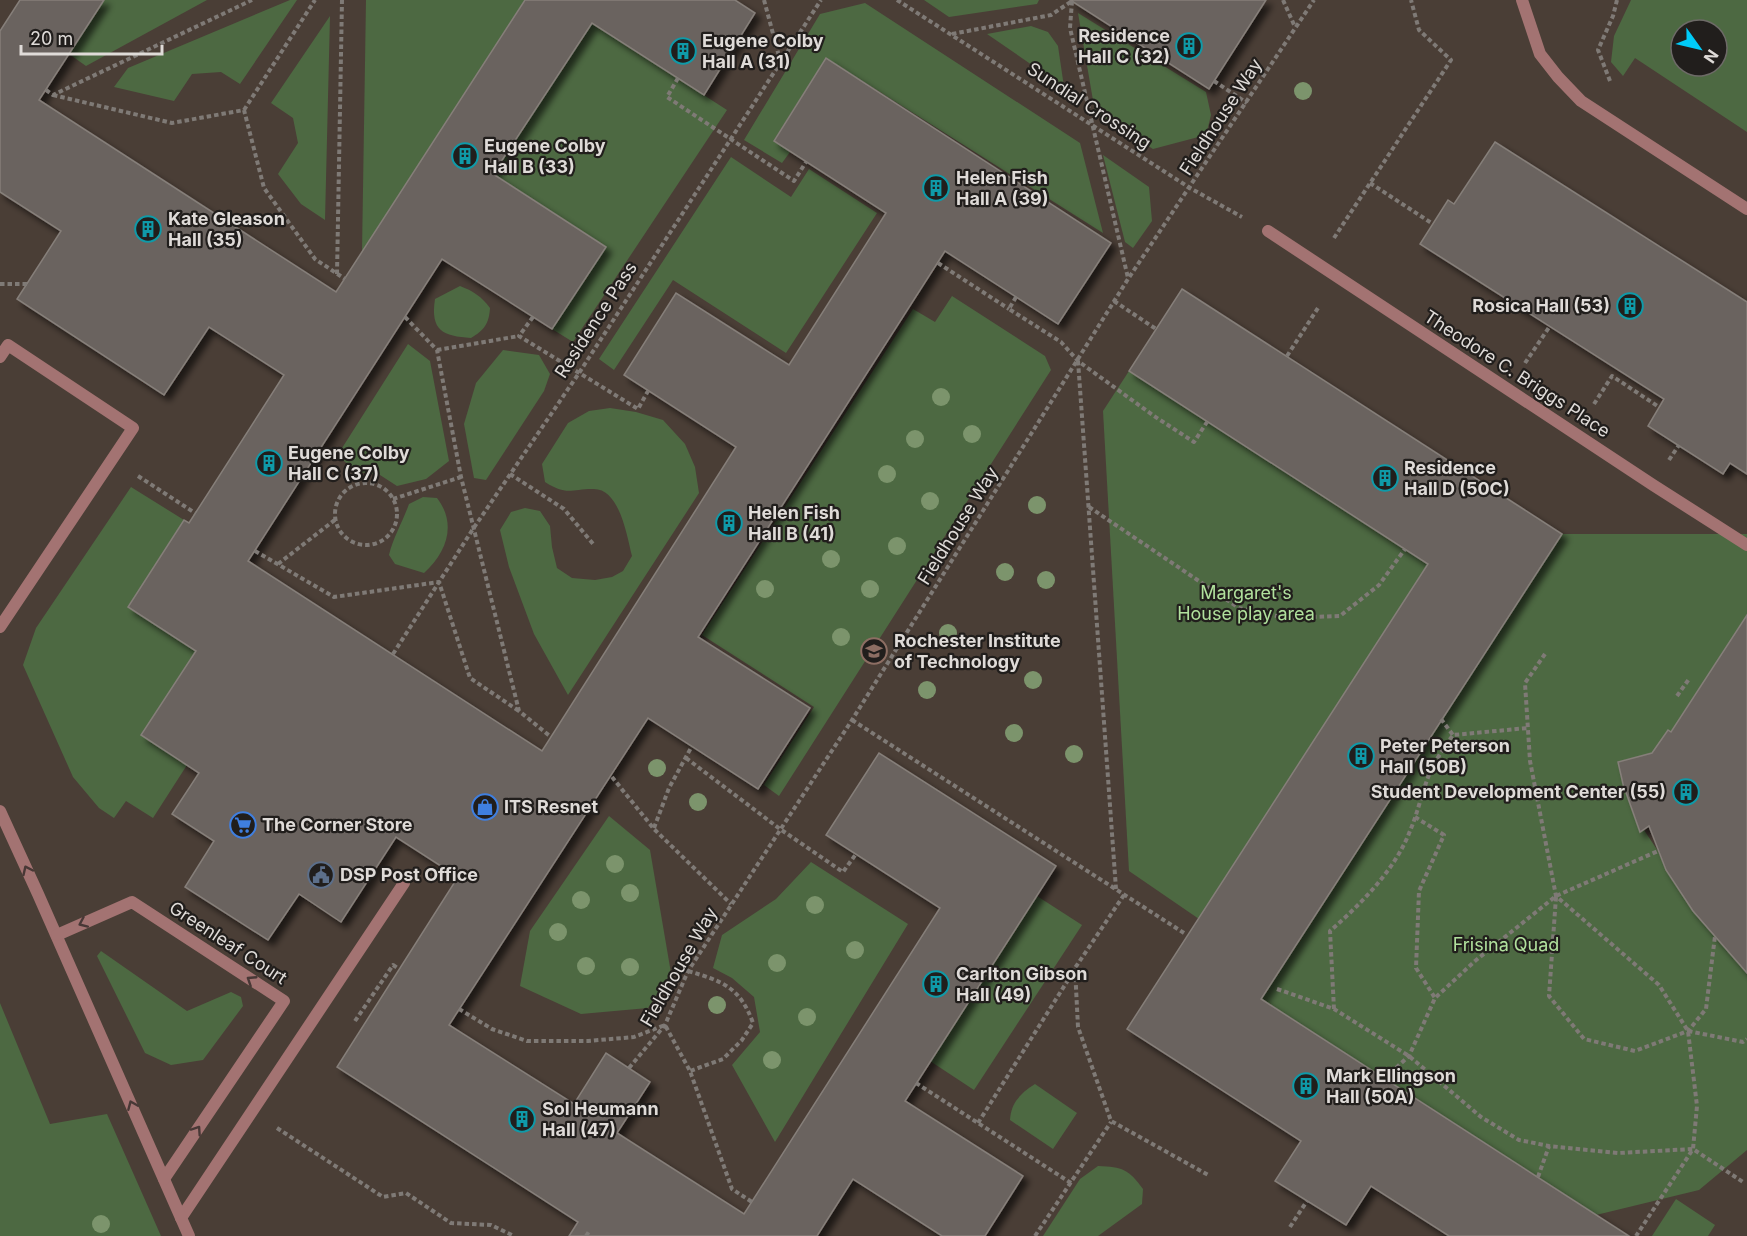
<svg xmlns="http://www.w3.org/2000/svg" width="1747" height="1236" viewBox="0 0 1747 1236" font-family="Inter,sans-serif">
<defs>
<filter id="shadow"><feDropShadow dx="5.5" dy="5.5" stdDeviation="3" flood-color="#0009"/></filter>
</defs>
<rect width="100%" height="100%" fill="#3c3631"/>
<path fill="#4a3e36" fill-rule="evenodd" d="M0,0H1747V1236H0ZM1681,30H1717V66H1681Z"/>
<g fill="#4d6942" fill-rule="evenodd">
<polygon points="104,0 207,0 86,66 69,54"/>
<polygon points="290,0 297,0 240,84 221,72 192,74 174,101 114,87 128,68"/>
<polygon points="366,0 525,0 362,252"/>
<polygon points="924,0 1039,0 1037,4 949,17"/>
<path d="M1631,0H1747V132L1635,58L1623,76L1611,62L1614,36ZM1681,30H1717V66H1681Z"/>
<polygon points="865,3 1080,143 1103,233 826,58 774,140 790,152 782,163 744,140 820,14"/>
<polygon points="1078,13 1206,92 1211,115 1206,135 1153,149 1095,112"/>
<polygon points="330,16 325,220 301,204 278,174 298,143 293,118 271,103"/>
<polygon points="592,23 727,110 573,342 552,329 605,247 493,174"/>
<polygon points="1031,26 1048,32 1058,46 1064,87 987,34"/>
<polygon points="1103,155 1149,187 1152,221 1133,248 1125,242"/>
<polygon points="731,157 791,197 809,169 877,213 786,353 673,280 614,370 599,359"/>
<path d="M460,286C473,291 481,296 490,308C489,324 484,330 471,338C443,336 430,331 435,299Z"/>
<polygon points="952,296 1045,356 1051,370 779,796 764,785 814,707 702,635 913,309 935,322"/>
<polygon points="408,344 430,361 449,461 426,479 397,486 380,475 359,472 337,456"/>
<polygon points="503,350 539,355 550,374 544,391 486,480 474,478 464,424 476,383"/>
<polygon points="1129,371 1428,564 1199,919 1129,871 1103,411"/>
<path d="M610,408L636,412L663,420L685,444L695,467L699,493L568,695L534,634L509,567L500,530L511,512L525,508L540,511L550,526L552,547L557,568L572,578L595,580L612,577L623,571L632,556C627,537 620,488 593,489C570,489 567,496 545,482L542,464L568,423L589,411Z"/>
<polygon points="131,487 184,520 128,607 196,651 142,735 187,765 153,818 126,801 114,818 99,808 73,777 23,665 36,628"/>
<path d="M423,497L437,498C457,524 447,552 424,573L395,564L389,555C393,538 403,521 409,504Z"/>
<polygon points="1562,534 1747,534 1747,615 1671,732 1668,730 1652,753 1618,762 1629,800 1644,830 1658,851 1666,870 1679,890 1700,898 1747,962 1747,1150 1699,1190 1596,1215 1261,999"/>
<polygon points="609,816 650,850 671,973 648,1008 581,1014 520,986 530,931"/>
<polygon points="811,862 908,924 775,1142 732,1065 760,1032 754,997 732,978 713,968 722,935 776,899"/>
<polygon points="1037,896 1082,925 974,1090 930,1061"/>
<polygon points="101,951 187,1011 231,992 241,997 243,1006 203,1060 171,1065 145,1053 97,956"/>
<polygon points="0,1003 50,1124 107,1114 161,1236 0,1236"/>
<path d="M1035,1084L1077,1113L1053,1149L1010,1120C1011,1102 1021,1093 1035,1084Z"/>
<path d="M1098,1166C1123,1167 1128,1169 1143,1189L1142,1204L1098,1236H1043L1080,1179Z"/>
<polygon points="1676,1199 1715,1225 1708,1236 1652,1236"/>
</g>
<g fill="#6a635e" stroke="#867f7a" stroke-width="1.5" filter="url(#shadow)">
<polygon points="20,0 104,0 39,100 336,292 525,0 735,0 755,13 704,95 592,23 493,174 606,247 552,329 442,259 248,561 542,751 736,447 624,375 676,293 789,365 886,213 774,141 826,58 1111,243 1058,324 945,251 698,637 810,708 758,789 648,718 449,1025 574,1104 606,1053 650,1082 617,1133 744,1214 940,908 826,835 879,753 1056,866 905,1101 1023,1176 985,1236 942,1236 853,1179 817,1236 569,1236 578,1222 337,1067 458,877 396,837 341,922 299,894 268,940 185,887 214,841 172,814 199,773 141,735 196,651 128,607 184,520 189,523 284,375 209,327 164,395 17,299 61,231 0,192 0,31"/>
<polygon points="1070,0 1266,0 1209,89"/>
<polygon points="1495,142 1747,302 1747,474 1730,463 1723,474 1648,426 1664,399 1420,244 1448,200 1454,204"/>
<polygon points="1182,289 1562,534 1261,999 1629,1236 1449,1236 1371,1186 1346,1225 1275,1181 1301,1141 1127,1029 1428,564 1129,371"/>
<polygon points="1747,615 1747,973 1693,911 1666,870 1649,826 1640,832 1623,784 1618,762 1652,753 1668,730 1671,732"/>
</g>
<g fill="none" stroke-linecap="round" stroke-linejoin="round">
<g stroke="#7f7a76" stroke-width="4" stroke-dasharray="4.5 3" stroke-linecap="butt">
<polyline points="764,0 780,60"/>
<polyline points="897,0 1190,188 1242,217"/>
<polyline points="1283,0 1295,27"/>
<polyline points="1072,1 1070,28 1128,278"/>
<polyline points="952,34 1051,15 1072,1"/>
<polyline points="678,78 667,97 794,181 806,162"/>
<polyline points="1214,81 1247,103"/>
<polyline points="1610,81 1598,50 1613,16 1617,0"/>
<polyline points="46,90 53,95 252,0"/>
<polyline points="53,95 172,123 244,110 264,188 315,259 345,279"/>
<polyline points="244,110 315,0"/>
<polyline points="1370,183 1433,224"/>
<polyline points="1334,238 1451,60 1419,30 1411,0"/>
<polyline points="938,263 1009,309"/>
<polyline points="337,274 342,0"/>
<polyline points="0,284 27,284"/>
<polyline points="1016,297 1009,309 1061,342 1078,361 1154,416 1194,442 1207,422"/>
<polyline points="1114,301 1156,329"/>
<polyline points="405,317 437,350 461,477 519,711 551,737"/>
<polyline points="533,317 519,336 638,409 648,391"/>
<polyline points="437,350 519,336"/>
<polyline points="1287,356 1318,308"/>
<polyline points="1078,361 1116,889"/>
<polyline points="1525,363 1550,326"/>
<polyline points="1594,404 1612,376 1659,407"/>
<polyline points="1669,460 1679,445"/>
<polyline points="510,474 564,509 594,545"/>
<polyline points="138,476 195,513"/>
<circle cx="366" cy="514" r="31"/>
<polyline points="393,499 461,477"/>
<polyline points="1089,507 1239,608 1286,618 1340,616 1379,585 1405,549"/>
<polyline points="255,551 334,597 439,582 470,678 519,711"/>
<polyline points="278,564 336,519"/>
<polyline points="393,654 473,529 579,373 821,0"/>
<polyline points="1545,654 1525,683 1530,761 1556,896 1659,985 1688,1031 1697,1106 1693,1149 1636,1236"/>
<polyline points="1677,696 1689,679"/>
<polyline points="1441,719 1453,735"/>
<polyline points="852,720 1184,933"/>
<polyline points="686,758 780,829 843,872 856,854"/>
<polyline points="612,777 654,829 731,904"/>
<polyline points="1415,817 1444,835 1419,891 1416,968 1435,998"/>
<polyline points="654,828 669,788 692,746"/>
<polyline points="1124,895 1075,968 1078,1027 1111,1121 1210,1176"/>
<polyline points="1556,897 1549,996 1584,1039 1635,1051 1688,1031 1706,1009 1715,936"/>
<path d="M688,971C722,981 740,987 753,1023L742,1040L723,1059L690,1071"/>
<polyline points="1277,989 1334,1009 1409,1056 1481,1117 1519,1140 1549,1146 1618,1153 1693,1149 1743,1182"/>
<polyline points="459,1009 492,1029 527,1041 588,1041 634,1037 665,1025 690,1071 732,1189 752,1202"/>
<path d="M1334,1009L1330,931C1361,904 1395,870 1410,831C1419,810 1423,786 1433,766C1439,755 1446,745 1453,735L1528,728"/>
<polyline points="355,1021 393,965 399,969"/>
<polyline points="1688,1031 1743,1042 1747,1039"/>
<polyline points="629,1068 665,1025 688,971 852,720 1128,279 1314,0"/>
<polyline points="1385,1078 1409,1056 1435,998 1475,961 1556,896 1658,851"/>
<polyline points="916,1083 1071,1183"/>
<polyline points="978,1123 1075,969"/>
<polyline points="277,1128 383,1197 406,1193 451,1223 491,1225 514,1236"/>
<polyline points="1538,1177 1549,1146"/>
<polyline points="1290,1227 1307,1201"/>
<polyline points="586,1236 590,1230"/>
<polyline points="1035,1236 1111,1122"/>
</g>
<g stroke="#a37372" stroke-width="12">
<polyline points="1522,0 1540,54 1558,77 1581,101 1747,209"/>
<polyline points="0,357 8,345 133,428 0,627"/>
<polyline points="181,1218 404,883"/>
</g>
<g stroke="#a37372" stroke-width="12">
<polyline points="1268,231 1653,485 1747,545"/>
<polyline points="0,811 38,894 189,1236"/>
<polyline points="57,935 132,902 284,1001 164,1179"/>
</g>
</g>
<g fill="#7c946c">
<circle cx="1303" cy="91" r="9"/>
<circle cx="941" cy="397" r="9"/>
<circle cx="972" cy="434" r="9"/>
<circle cx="915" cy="439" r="9"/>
<circle cx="887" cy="474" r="9"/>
<circle cx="930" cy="501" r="9"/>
<circle cx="1037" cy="505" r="9"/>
<circle cx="897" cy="546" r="9"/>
<circle cx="831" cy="559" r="9"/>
<circle cx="1005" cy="572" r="9"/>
<circle cx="1046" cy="580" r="9"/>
<circle cx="765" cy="589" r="9"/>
<circle cx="870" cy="589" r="9"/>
<circle cx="948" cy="633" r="9"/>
<circle cx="841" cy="637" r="9"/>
<circle cx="1033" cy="680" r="9"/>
<circle cx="927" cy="690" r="9"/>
<circle cx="1014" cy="733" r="9"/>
<circle cx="1074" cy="754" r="9"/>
<circle cx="657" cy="768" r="9"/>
<circle cx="698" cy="802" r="9"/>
<circle cx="615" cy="864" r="9"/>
<circle cx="630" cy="893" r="9"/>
<circle cx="581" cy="900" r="9"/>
<circle cx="815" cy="905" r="9"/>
<circle cx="558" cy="932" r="9"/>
<circle cx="855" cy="950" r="9"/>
<circle cx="777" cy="963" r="9"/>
<circle cx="586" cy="966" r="9"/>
<circle cx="630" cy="967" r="9"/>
<circle cx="717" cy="1005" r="9"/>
<circle cx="807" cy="1017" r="9"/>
<circle cx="772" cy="1060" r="9"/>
<circle cx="101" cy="1224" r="9"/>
</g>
<defs><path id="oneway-chevron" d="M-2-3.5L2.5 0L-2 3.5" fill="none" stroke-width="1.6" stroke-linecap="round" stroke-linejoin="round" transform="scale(1.5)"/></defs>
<g stroke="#483836">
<use href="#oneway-chevron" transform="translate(27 870) rotate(-115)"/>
<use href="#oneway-chevron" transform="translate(83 923) rotate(156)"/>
<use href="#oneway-chevron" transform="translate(251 980) rotate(-147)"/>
<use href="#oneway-chevron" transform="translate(132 1105) rotate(-113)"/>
<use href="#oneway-chevron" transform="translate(197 1130) rotate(-56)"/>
</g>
<defs>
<g id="building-ring" transform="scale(1.35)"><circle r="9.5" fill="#211e1c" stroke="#0f9aa8" stroke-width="1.5"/><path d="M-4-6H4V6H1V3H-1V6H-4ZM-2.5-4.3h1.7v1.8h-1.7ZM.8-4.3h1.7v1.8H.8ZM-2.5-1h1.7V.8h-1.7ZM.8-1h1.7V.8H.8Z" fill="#0f9aa8"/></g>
<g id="university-ring" transform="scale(1.35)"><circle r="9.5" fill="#211e1c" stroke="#8d6e63" stroke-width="1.5"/><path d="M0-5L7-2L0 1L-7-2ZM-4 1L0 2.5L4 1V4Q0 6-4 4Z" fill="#8d6e63"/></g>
<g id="shop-ring" transform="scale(1.35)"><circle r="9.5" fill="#211e1c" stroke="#3f7fe0" stroke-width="1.5"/><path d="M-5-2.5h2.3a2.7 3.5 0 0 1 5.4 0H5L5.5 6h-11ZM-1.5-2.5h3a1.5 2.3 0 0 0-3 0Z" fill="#3f7fe0"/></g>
<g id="supermarket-ring" transform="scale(1.35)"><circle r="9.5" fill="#211e1c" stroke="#3f7fe0" stroke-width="1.5"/><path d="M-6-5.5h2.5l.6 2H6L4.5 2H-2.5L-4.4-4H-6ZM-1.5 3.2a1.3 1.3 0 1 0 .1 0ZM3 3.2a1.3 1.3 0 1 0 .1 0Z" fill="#3f7fe0"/></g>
<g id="civic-ring" transform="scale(1.35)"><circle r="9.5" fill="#211e1c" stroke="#5c6f8a" stroke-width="1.5"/><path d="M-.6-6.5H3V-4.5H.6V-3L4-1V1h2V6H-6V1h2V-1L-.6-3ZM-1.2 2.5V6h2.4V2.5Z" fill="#5c6f8a"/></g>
</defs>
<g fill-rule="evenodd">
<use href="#building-ring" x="1189" y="46"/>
<use href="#building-ring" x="683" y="51"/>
<use href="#building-ring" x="465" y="156"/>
<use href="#building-ring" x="936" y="188"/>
<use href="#building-ring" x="148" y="229"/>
<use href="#building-ring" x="1630" y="306"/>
<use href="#building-ring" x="269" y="463"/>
<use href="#building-ring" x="1385" y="478"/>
<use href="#building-ring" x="729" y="523"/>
<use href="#university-ring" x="874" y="651"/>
<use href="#building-ring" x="1361" y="756"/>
<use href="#building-ring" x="1686" y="792"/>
<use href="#shop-ring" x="485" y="807"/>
<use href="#supermarket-ring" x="243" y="825"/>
<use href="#civic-ring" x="321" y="875"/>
<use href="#building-ring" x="936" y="984"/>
<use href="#building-ring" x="1306" y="1086"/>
<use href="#building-ring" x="522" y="1119"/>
</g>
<g text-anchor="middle" stroke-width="4.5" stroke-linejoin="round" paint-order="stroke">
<g font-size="18" font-weight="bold" fill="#dfdbd8" stroke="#211e1c" text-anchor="start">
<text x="1170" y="42" text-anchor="end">Residence<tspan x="1170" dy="21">Hall C (32)</tspan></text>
<text x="702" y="47">Eugene Colby<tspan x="702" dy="21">Hall A (31)</tspan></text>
<text x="484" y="152">Eugene Colby<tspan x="484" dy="21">Hall B (33)</tspan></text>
<text x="956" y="184">Helen Fish<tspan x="956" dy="21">Hall A (39)</tspan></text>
<text x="168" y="225">Kate Gleason<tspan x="168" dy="21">Hall (35)</tspan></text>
<text x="1610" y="312" text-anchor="end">Rosica Hall (53)</text>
<text x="288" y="459">Eugene Colby<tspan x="288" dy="21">Hall C (37)</tspan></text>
<text x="1404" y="474">Residence<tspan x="1404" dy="21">Hall D (50C)</tspan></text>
<text x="748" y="519">Helen Fish<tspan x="748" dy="21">Hall B (41)</tspan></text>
<text x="894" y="647">Rochester Institute<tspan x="894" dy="21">of Technology</tspan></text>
<text x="1380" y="752">Peter Peterson<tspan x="1380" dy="21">Hall (50B)</tspan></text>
<text x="1666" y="798" text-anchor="end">Student Development Center (55)</text>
<text x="504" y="813">ITS Resnet</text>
<text x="262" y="831">The Corner Store</text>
<text x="340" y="881">DSP Post Office</text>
<text x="956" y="980">Carlton Gibson<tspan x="956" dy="21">Hall (49)</tspan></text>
<text x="1326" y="1082">Mark Ellingson<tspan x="1326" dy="21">Hall (50A)</tspan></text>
<text x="542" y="1115">Sol Heumann<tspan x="542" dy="21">Hall (47)</tspan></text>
</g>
<g font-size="18" fill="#dfdbd8" stroke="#211e1c">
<text transform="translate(1089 106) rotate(33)" y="6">Sundial Crossing</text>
<text transform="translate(1221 117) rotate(-57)" y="6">Fieldhouse Way</text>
<text transform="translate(596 320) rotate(-57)" y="6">Residence Pass</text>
<text transform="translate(1517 374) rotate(33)" y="6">Theodore C. Briggs Place</text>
<text transform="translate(958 526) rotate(-58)" y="6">Fieldhouse Way</text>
<text transform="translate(228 943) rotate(33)" y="6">Greenleaf Court</text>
<text transform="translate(679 967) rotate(-60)" y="6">Fieldhouse Way</text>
</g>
<g font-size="18" fill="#b1e19d" stroke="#211e1c">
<text x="1246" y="599">Margaret's<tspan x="1246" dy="21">House play area</tspan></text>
<text x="1506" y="951">Frisina Quad</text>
</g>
</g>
<g transform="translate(1699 48) rotate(124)"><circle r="28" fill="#211e1c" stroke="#6d6a67" stroke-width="1.5"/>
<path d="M0-4.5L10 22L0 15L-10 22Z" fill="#00cbf8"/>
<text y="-9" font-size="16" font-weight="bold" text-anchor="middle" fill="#dfdbd8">N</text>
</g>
<path d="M21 45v9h141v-9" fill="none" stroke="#dfdbd8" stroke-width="3"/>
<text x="30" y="45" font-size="18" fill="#dfdbd8" stroke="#211e1c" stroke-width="4.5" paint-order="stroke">20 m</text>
</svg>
